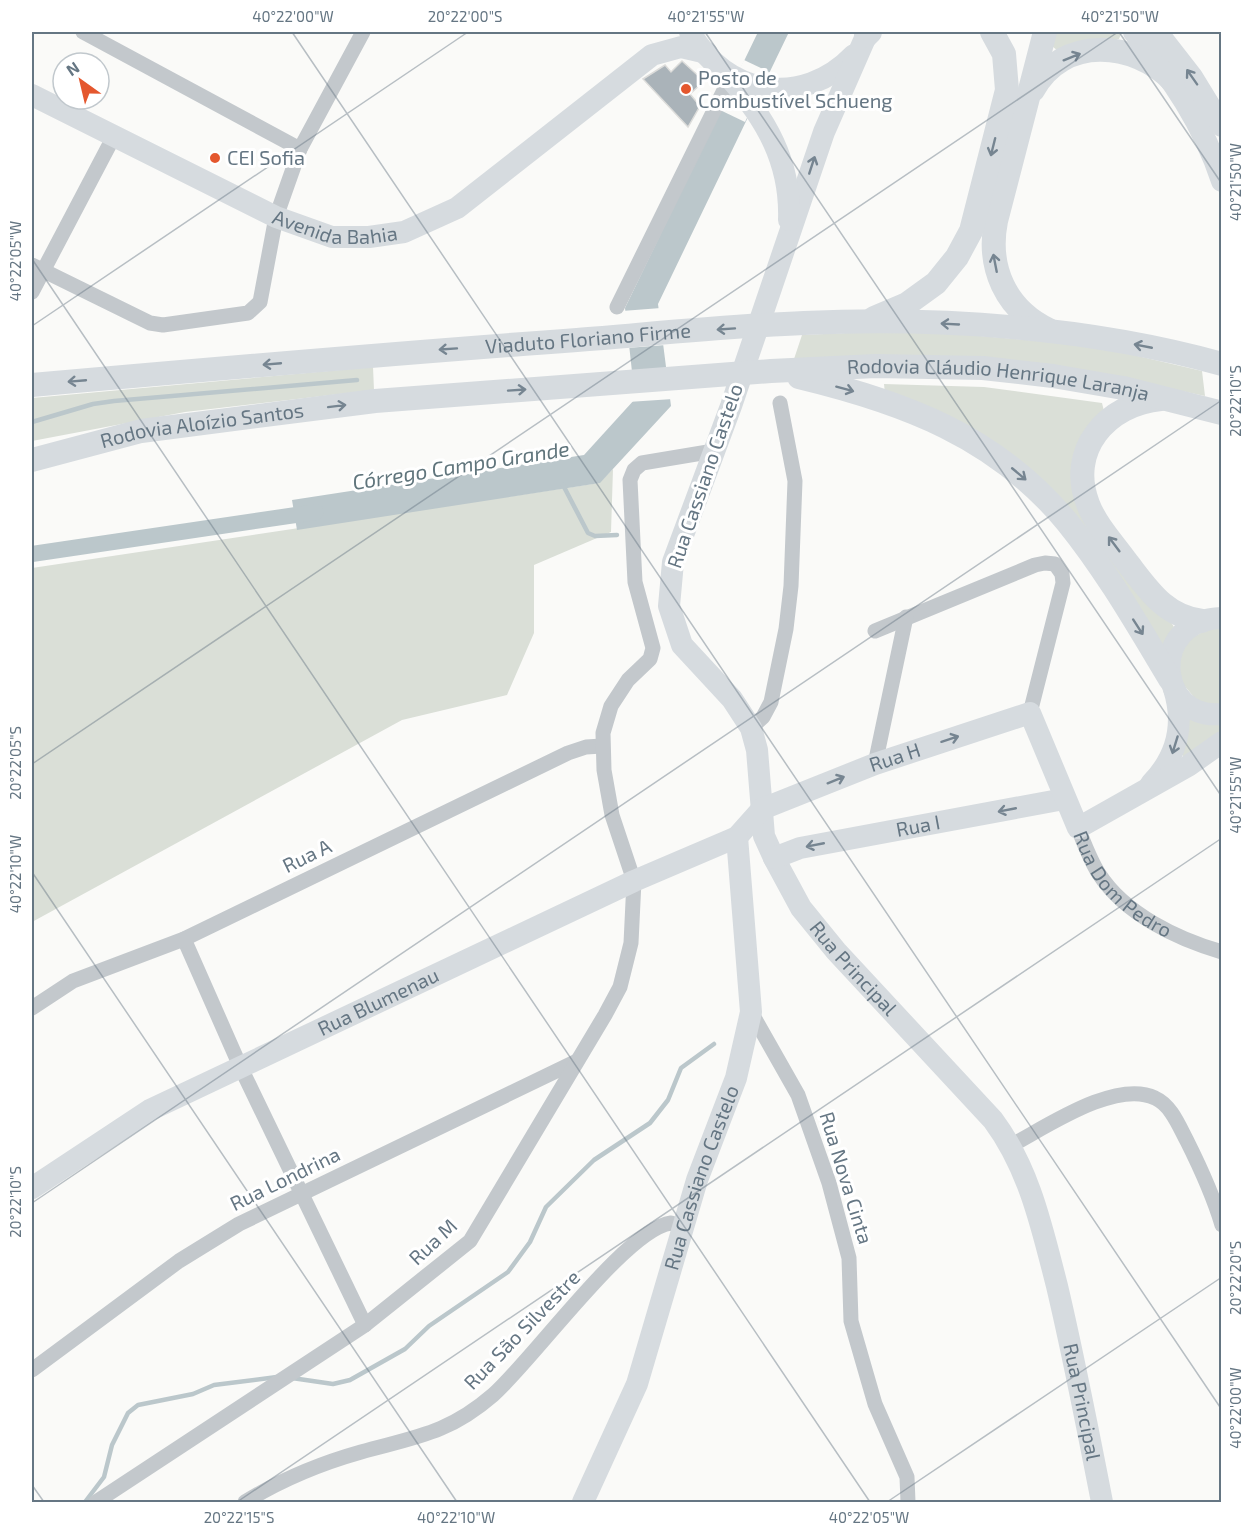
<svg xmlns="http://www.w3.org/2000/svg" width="1253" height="1534" viewBox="0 0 1253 1534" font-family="'Exo 2',sans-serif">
<rect width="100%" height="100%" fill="#fafaf8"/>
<g fill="#dadfd7">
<polygon points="1055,32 1119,32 1121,34 1119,39 1091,39 1058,51 1052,46"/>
<polygon points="912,330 1095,346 1202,371 1205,396 1125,379 794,359 802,335"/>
<polygon points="373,367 374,390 185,412 32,441 32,398"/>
<polygon points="884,384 984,387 1102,403 1104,411 1073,468 1174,627 1162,648 1072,516 885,394"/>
<polygon points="613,469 611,532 534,565 534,633 507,695 402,720 32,922 32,568 599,483"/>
<polygon points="1213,626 1221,626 1221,707 1199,703 1177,677 1183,643"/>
<polygon points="1185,716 1221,723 1221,734 1185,763 1180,747"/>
</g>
<polygon fill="#bbc7cb" points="758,32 789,32 658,304 671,406 600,483 297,530 292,500 584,455 635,399 625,308"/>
<g fill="#fafaf8">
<polygon points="744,60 769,72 745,122 720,110"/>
<polygon points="661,308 666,345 627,348 622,311"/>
<polygon points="669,368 673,399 628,402 632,398 629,371"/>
</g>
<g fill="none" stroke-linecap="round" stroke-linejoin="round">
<g stroke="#bbc7cb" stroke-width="4.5">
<polyline points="32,422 93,404 114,401 357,380"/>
<polyline points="563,485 588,533 595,536 617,535"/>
<polyline points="292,1378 333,1384 350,1380 405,1349 429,1326 508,1272 530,1242 546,1207 594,1160 650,1123 668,1100 681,1068 714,1044"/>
<polyline points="85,1502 104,1477 112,1445 128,1413 138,1405 193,1394 214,1385 277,1377"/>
</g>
<polyline stroke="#bbc7cb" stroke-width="16" points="32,554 316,512"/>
</g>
<polygon fill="#aab3b9" stroke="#dcdcda" stroke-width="1.5" points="682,61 704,81 690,94 700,106 688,127 643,79 665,65 671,72"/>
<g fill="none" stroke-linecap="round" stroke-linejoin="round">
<g stroke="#c3c8cc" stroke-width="15">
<polyline points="83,32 300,149"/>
<polyline points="32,265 150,323 163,325 248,313 260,302 276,217 300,149 363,32"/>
<polyline points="32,292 113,138"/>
<polyline points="617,307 730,78"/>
<polyline points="875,631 1035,565 1045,563 1055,564 1062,574 1063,583 1030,713"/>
<polyline points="751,728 763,717 771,702 786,629 791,586 795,481 780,403"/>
<polyline points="875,764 906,617"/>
<path id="s1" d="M1078,828C1084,843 1090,860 1099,874C1125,914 1177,939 1222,952"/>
<polyline points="184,939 240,1066 365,1325"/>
<polyline points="32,1008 73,981 184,939 568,753 586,747 602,746"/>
<polyline points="751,1012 798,1095 829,1183 849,1258 851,1321 875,1404 907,1477 908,1502"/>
<path d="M1012,1145C1046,1127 1116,1079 1155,1098C1171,1105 1179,1126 1187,1141C1201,1169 1213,1195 1222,1225"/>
<polyline points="32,1370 179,1261 239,1224 577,1061"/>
<polyline points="96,1502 365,1325 470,1241 605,1015 620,987 631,943 634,881 612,815 604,770 603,733 611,706 628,680 650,659 653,648 635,582 630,480 634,470 642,463 714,451"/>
<path d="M245,1502C279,1481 322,1463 361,1452C415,1437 448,1434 493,1395C533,1360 626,1229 671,1223L683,1228"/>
</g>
<g stroke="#d6dbdf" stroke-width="22">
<path d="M690,32C726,96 802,109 854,55"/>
<path d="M1134,32C1172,78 1203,124 1222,181"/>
<polyline points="1157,32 1192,77 1222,126"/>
<path id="s2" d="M866,36L824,132L731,406L673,562L669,606L682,645L732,699L751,728L757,750L764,836L774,858L801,908L836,951L993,1120C1030,1170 1042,1228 1057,1286C1074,1358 1088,1430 1102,1502"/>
<path d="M729,77C766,119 791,162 789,220"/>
<path id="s3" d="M32,95L276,217L332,237H369L404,232L457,208L652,55L681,47L707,53"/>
<path d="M1222,618C1148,619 1156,721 1222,714"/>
<path d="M1151,784C1177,757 1185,724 1174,689"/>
<path id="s4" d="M774,858L800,848L1064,799"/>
<path id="s5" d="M32,1188L150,1110L634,881L737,837L762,809L875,764L1030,713L1078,828L1188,766L1222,742"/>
<path id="s6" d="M583,1502L637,1384L697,1180L736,1078L751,1012L737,837"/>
</g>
<g stroke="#d6dbdf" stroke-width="24">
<path d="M1045,32L996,221C987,267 1005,309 1049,330"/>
<polyline points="866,36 870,32"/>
<path d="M1033,90C1063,35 1134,41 1173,81"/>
<polyline points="874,318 907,304 936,283 957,257 971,231 1007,90 1004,54 992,32"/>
<path d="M799,377C903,402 996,436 1067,522C1106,570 1138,626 1170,679"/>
<path id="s7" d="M32,385C213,369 395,353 577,340C652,334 728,326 804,323C941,317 1089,327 1222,364"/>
<path d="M1161,399C1107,404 1067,450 1088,504C1096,525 1113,543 1126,561C1148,589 1164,616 1202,621"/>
<path id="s8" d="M32,460L141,431L375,401L771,371L876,366L983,368L1053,376L1123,388L1222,413"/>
</g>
</g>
<defs><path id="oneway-shaft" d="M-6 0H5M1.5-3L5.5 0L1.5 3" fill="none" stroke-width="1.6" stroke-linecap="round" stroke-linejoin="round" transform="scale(1.5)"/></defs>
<g stroke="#768591">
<use href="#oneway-shaft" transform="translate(1072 57) rotate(-22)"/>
<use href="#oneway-shaft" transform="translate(1192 77) rotate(-125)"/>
<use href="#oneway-shaft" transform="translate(993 147) rotate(104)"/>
<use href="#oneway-shaft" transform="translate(812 165) rotate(-72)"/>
<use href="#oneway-shaft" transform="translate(995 263) rotate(-101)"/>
<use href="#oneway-shaft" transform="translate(950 324) rotate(-177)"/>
<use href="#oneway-shaft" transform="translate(726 329) rotate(176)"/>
<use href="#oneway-shaft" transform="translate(1143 346) rotate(-169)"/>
<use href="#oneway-shaft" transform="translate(448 349) rotate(176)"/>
<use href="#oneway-shaft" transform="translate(272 364) rotate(175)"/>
<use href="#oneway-shaft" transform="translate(77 381) rotate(175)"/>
<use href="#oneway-shaft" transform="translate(845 389) rotate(15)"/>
<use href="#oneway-shaft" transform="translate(517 390) rotate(-4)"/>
<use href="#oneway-shaft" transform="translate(337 406) rotate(-7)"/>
<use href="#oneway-shaft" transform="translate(1019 474) rotate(40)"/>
<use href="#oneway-shaft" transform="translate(1114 544) rotate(-127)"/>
<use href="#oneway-shaft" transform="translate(1138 627) rotate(57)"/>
<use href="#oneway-shaft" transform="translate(950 739) rotate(-18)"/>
<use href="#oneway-shaft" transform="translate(1175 745) rotate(107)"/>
<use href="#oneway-shaft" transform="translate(836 780) rotate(-22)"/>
<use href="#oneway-shaft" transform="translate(1007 810) rotate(169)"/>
<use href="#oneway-shaft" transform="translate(815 845) rotate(169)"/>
</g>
<path fill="none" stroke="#657683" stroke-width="1.5" stroke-opacity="0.45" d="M292,32L1222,1410M705,32L1222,797M1119,32L1222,184M32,259L870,1502M32,326L468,32M32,764L1118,32M32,872L457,1502M32,1203L1222,400M32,1485L44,1502M237,1502L1222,838M887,1502L1222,1277"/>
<g fill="#e4572e" stroke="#fff" stroke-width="2">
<circle cx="686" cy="89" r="6"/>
<circle cx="215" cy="158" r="6"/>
</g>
<g text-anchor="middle" stroke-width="6" stroke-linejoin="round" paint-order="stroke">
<g font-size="20" fill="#657683" stroke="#fff" text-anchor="start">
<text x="698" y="85">Posto de<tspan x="698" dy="23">Combustível Schueng</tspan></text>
<text x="227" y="165">CEI Sofia</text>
</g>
<g font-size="20" fill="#657683" stroke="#fff">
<text dy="7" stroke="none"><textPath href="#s3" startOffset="334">Avenida Bahia</textPath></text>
<text dy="7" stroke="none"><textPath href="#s7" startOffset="558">Viaduto Floriano Firme</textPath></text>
<text dy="7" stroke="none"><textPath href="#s8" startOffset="974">Rodovia Cláudio Henrique Laranja</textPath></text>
<text dy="7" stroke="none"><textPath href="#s8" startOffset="174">Rodovia Aloízio Santos</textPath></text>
<text transform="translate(705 476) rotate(-71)" y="7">Rua Cassiano Castelo</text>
<text dy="7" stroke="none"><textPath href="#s5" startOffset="969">Rua H</textPath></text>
<text dy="7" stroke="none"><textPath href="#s4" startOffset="148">Rua I</textPath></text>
<text transform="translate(307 856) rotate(-26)" y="7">Rua A</text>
<text dy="7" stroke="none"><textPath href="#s1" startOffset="74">Rua Dom Pedro</textPath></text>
<text dy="7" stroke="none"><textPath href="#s2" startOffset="1024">Rua Principal</textPath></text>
<text dy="7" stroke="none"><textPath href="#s5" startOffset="394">Rua Blumenau</textPath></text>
<text dy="7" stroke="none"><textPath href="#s6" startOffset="346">Rua Cassiano Castelo</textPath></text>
<text transform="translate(846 1178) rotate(73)" y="7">Rua Nova Cinta</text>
<text transform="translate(285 1179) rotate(-26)" y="7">Rua Londrina</text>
<text transform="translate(433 1242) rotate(-43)" y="7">Rua M</text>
<text transform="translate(522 1330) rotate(-46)" y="7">Rua São Silvestre</text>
<text dy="7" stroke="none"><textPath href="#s2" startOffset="1528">Rua Principal</textPath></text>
</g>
<g font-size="21" font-style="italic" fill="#60757c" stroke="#fff">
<text transform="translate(461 466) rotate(-9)" y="7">Córrego Campo Grande</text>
</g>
</g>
<rect width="1253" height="1534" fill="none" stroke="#ffffff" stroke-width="66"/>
<g transform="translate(81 81) rotate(326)"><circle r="28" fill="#ffffff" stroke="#c1c8cd" stroke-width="1.5"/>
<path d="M0-4.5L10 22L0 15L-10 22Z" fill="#e4572e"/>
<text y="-9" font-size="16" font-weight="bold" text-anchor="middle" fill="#657683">N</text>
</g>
<rect x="33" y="33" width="1187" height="1468" fill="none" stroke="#657683" stroke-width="2"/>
<g font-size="15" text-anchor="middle" fill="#657683">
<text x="293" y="22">40°22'00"W</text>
<text x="465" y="22">20°22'00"S</text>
<text x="706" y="22">40°21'55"W</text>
<text x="1120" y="22">40°21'50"W</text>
<text transform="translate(1236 182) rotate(-90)" y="5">40°21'50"W</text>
<text transform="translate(16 261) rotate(-90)" y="5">40°22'05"W</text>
<text transform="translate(1236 401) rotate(-90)" y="5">20°22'10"S</text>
<text transform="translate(16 763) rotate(-90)" y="5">20°22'05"S</text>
<text transform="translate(1236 795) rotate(-90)" y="5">40°21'55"W</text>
<text transform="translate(16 874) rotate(-90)" y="5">40°22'10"W</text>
<text transform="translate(16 1202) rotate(-90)" y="5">20°22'10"S</text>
<text transform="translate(1236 1278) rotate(-90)" y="5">20°22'20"S</text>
<text transform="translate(1236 1408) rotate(-90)" y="5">40°22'00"W</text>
<text x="239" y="1523">20°22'15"S</text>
<text x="456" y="1523">40°22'10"W</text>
<text x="869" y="1523">40°22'05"W</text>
</g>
</svg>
